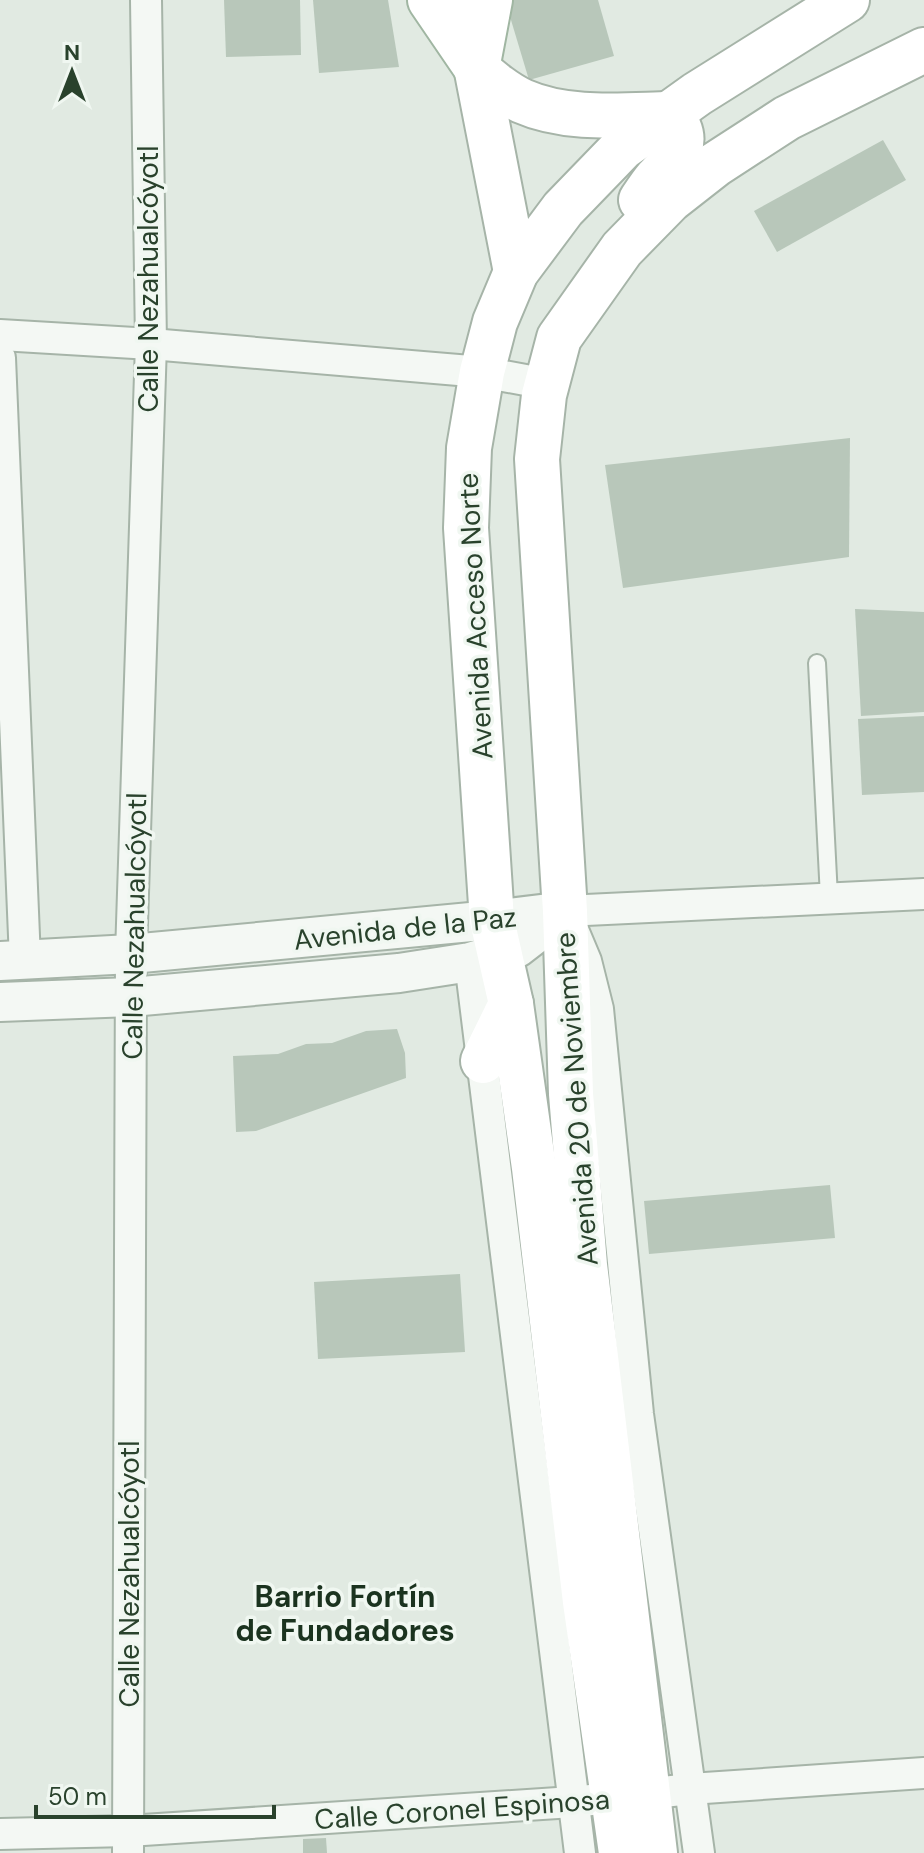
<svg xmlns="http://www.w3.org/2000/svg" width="924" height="1853" viewBox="0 0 924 1853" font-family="'DM Sans',sans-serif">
<rect width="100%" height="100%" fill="#e1eae2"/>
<g fill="#b8c7ba">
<polygon points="224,0 300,0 301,55 226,57"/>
<polygon points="313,0 388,0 399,67 319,73"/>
<polygon points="505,0 598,0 614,56 529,80"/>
<polygon points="883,140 906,180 777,252 754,211"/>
<polygon points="850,438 849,557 623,588 605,465"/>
<polygon points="855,609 924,612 924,712 861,716"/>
<polygon points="924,716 924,792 862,795 858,719"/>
<polygon points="397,1029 405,1053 406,1078 256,1131 236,1132 233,1056 278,1054 306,1044 332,1043 366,1031"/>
<polygon points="830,1185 835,1238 649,1254 644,1201"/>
<polygon points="460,1274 465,1352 318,1359 314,1282"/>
<polygon points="326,1838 327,1853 303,1853 303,1839"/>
</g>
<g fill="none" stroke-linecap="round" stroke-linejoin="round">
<g stroke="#a6b4a8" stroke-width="20">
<polyline id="service" points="817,663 829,897"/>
</g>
<g stroke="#a6b4a8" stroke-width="34">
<g id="minor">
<polyline points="0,335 151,344 482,372 547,384"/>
<polyline points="0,358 25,960"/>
<polyline points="470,962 580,1853"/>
<polyline points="0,1834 128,1831 573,1802 690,1789 924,1773"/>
<polyline points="128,1853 131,954 151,344 146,0"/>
<polyline points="699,1853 638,1414 598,1009 586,961 565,911 924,894"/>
</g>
</g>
<g stroke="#a6b4a8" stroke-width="42">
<g id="tertiary">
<polyline points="0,961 131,954 492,920 565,911"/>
<polyline points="0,1002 131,997 399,973 470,962 517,948 565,911"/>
</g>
</g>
<g stroke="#a6b4a8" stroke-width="48">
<g id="secondary">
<polyline points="463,0 516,272"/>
<path d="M477,69C491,81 505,93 522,101C567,121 622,115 670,114C694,142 676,158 656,179C650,186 646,193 641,200"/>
<polyline points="483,1061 511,1004"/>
<polyline points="621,1853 585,1602 534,1168 511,1004 492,920 466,528 469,448 482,372 495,322 516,272 563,209 623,147 697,94 847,0"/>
<polyline points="655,1853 585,1265 571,1094 565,911 537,459 544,395 559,338 622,249 670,200 716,164 787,118 924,50"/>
</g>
</g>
<g stroke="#a0b6a2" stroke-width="48">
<g id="primary">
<polyline points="430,0 477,69"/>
<polyline points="477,69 490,0"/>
</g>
</g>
<use href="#service" stroke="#f4f8f4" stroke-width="16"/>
<use href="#minor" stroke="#f4f8f4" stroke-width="30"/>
<use href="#tertiary" stroke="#f4f8f4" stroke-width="38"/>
<use href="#secondary" stroke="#fff" stroke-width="44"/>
<use href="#primary" stroke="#fff" stroke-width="44"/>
</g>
<g text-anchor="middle" stroke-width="7" stroke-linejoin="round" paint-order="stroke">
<g font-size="28" fill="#29422c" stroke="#f0f7f1">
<text transform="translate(148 279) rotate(-90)" y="10">Calle Nezahualcóyotl</text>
<text transform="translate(475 616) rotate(-93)" y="10">Avenida Acceso Norte</text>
<text transform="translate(134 926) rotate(-89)" y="10">Calle Nezahualcóyotl</text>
<text transform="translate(405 928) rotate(-6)" y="10">Avenida de la Paz</text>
<text transform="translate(576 1099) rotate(-94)" y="10">Avenida 20 de Noviembre</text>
<text transform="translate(129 1574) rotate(-90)" y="10">Calle Nezahualcóyotl</text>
<text transform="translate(462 1809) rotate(-4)" y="10">Calle Coronel Espinosa</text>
</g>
<g font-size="30" font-weight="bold" fill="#1b331f" stroke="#f0f7f1">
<text x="345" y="1607">Barrio Fortín<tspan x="345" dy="34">de Fundadores</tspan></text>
</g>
</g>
<g transform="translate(72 72)" stroke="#f0f7f1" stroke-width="6" paint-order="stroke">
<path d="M0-6L14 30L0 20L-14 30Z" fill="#29422c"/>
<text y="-12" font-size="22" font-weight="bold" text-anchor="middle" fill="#29422c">N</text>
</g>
<path d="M36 1805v12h238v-12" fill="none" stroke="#29422c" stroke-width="4"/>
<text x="48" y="1805" font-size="24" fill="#29422c" stroke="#f0f7f1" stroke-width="6" paint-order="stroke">50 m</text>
</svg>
